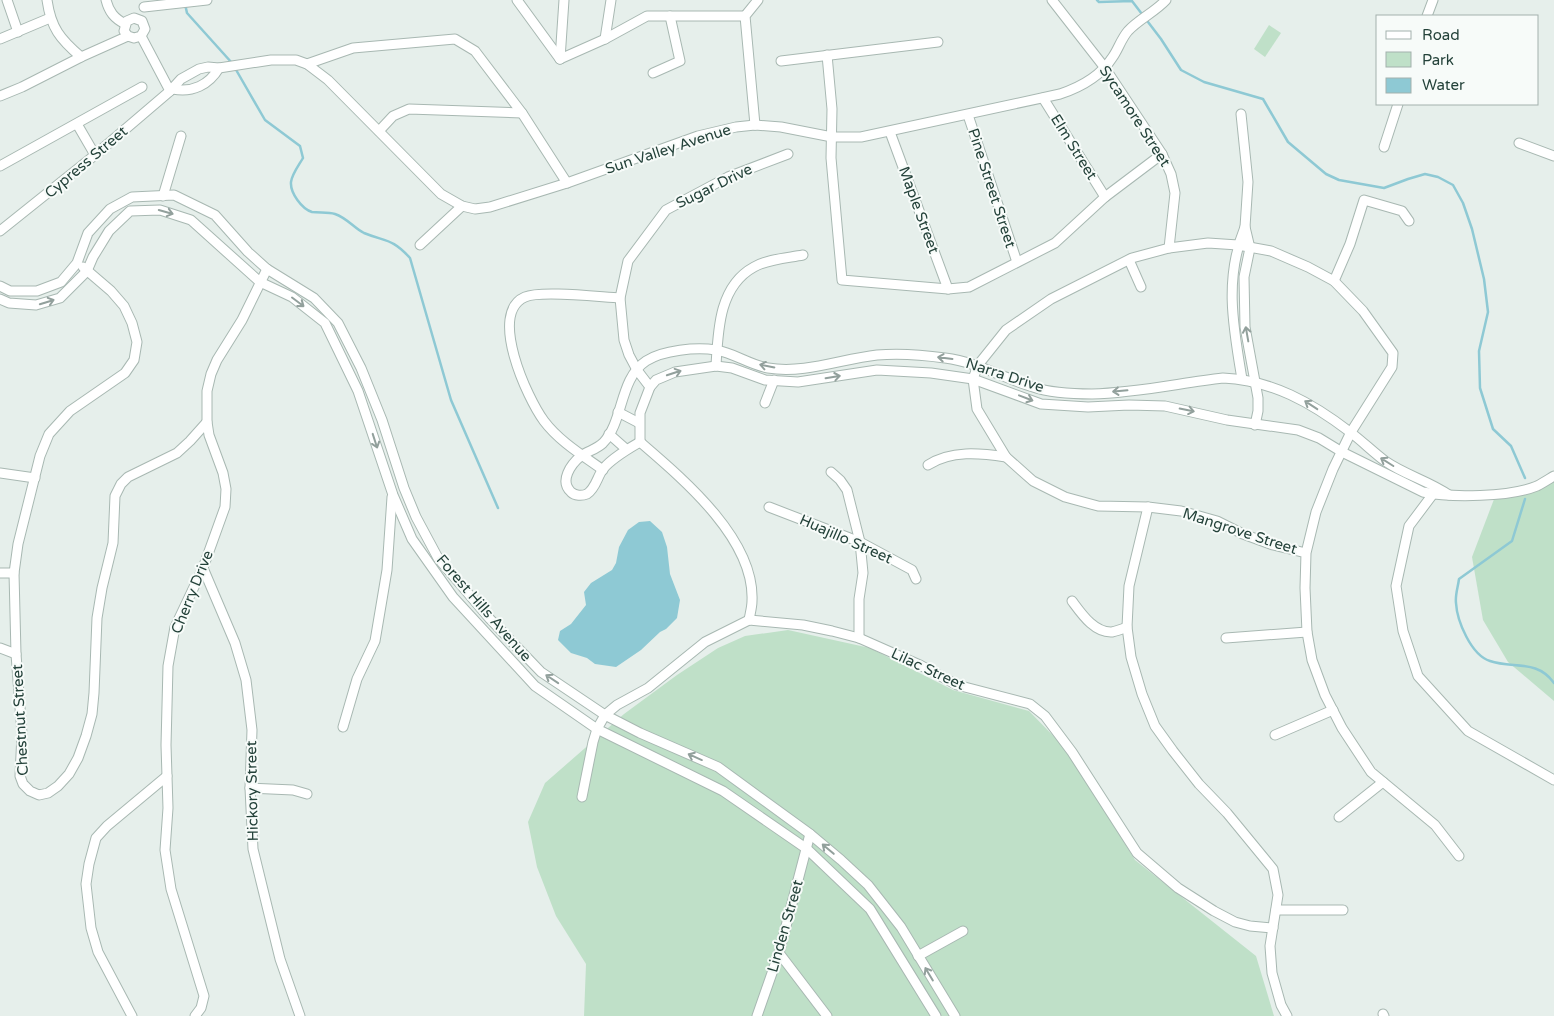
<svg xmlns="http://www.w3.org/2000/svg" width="1554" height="1016" viewBox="0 0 1554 1016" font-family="'Varela Round',sans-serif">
<rect width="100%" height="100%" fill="#e6efeb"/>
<g fill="#bfe0c8">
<polygon points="1269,25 1281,33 1265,57 1254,49"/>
<polygon points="1554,476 1554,701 1508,662 1483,620 1472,557 1496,494"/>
<polygon points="788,630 870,648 953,690 1029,711 1069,752 1135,860 1256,956 1274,1016 584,1016 586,964 556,916 537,867 528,822 545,783 624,714 677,675 718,648 745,636"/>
</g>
<polygon fill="#8ec9d4" points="650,521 662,532 667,547 670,574 680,600 677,618 666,629 660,632 641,650 616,667 595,664 587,658 571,653 558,640 560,631 571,624 586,605 584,592 591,583 612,570 616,563 619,547 628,530 639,522"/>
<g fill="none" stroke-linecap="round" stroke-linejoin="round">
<g stroke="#8ec9d4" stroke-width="2.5">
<polyline points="1097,0 1099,2 1132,1 1161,39 1181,70 1204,82 1263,99 1288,142 1326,174 1339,180 1384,188 1408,179 1425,174 1438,177 1453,185 1463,203 1472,229 1484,279 1488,312 1479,351 1480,388 1493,429 1511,446 1525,478"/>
<polyline points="185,4 187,13 232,63"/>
<path d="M235,68L265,120L300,146L303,158C299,165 292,174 291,182C290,193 302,209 312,212C320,213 328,212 335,214C347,218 354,228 364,233C386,242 392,238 410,258L451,400L498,508"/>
<path d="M1525,499L1512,541L1459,579C1458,587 1455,595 1456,603C1457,621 1471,655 1490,661C1513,669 1537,659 1554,683"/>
</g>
<g stroke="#a8b8b2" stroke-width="11">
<g id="minor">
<polyline points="7,0 18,32"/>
<path d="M47,0C51,28 60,39 81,57"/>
<path d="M106,0C109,12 114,18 125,24"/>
<polyline points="517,0 560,59"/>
<polyline points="1052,0 1105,68 1162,154 1171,174 1175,193 1169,248"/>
<polyline points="144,7 207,0"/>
<polyline points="1427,16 1433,0"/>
<polyline points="141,36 170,91"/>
<polyline points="0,39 50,18"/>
<polyline points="605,39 611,0"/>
<polyline points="827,55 832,109 831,158 842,280 948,289 969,287 1055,243 1105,197 1162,154"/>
<polyline points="560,59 605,39 647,16 745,16"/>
<polyline points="560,59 564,0"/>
<polyline points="781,61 938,42"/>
<polyline points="307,64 353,48 455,39 475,51 522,113 567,183"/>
<polyline points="653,73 680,61 670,16"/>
<path d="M173,89C192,93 209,85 219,68"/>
<polyline points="0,96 22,87 81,57 128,36 134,38 141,36 145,29 142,21 134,18 127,21 124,31 128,36"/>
<polyline points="1043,98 1105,197"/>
<polyline points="1241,114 1248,182 1245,227 1250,248 1244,277 1245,327 1258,398 1258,411 1255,425"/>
<polyline points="968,115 1017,262"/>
<polyline points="77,124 95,155"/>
<polyline points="755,125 745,16 758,0"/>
<polyline points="379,131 393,116 409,109 522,113"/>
<polyline points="890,132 948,289"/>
<polyline points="1519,143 1554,156"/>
<polyline points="1384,147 1398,104"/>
<polyline points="0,166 142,87"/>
<polyline points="163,196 181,136"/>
<path d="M0,231L95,155L170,91L181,79L199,69L208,67L219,68L271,60H296L307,64L328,80L441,194L462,206L475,209L490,207L567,183L698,136L736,127L755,125L781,127L832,137H861L1060,94C1081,87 1100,77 1112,58C1118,50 1121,39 1128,31C1139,19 1155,12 1166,0"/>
<polyline points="420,245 462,206"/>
<polyline points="1129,260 1141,287"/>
<polyline points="83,267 111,291 124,306 132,323 137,342 134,360 125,373 70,411 49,434 40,456 18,544 14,573 16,654 22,734 20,776 23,784 30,791 39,795 48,793 58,786 69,774 78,758 86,736 92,714 94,693 97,618 102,588 113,543 115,496 121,484 128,477 177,453 190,441 207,422"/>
<polyline points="1334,281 1350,244 1364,200 1402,211 1409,221"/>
<polyline points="0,286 10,291 37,291 61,282 77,263 88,233 110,209 132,197 174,195 215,215 248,252 267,269 314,298 338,323 361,368 382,420 404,488 416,517 438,558 490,619 541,672 605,715 640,733 718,767 810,834 841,860 868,885 901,927 955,1016"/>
<polyline points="0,299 9,303 36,305 60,298 87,271 93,257 109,231 130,211 160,210 191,220 260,282 292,297 325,323 358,391 393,495 412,539 453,597 535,686 597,729 723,791 807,849 870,909 936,1016"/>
<path d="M716,366C718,330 719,286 754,267C768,259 787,258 803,255"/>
<path d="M1242,379C1233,326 1224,278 1245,227"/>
<polyline points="650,387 637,370 629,355 624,340 620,298 628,261 666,210 728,177 788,154"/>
<polyline points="765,403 774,380"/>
<polyline points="618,412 639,423"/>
<polyline points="609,434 626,449"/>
<path d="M640,442C628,449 612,458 603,469C597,477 596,488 587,494C582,496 575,496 571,492C559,481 571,464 581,456C588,451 597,449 603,443C624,421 619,379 646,361C663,350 696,347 716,350C734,353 750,365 768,368C805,374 841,359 877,355C899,353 924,355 945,358C977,362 1003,378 1033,387C1051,393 1074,394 1092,394C1136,393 1180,383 1223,378C1272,380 1312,403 1350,432C1362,441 1373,452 1385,461C1405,475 1429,481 1449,495"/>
<path d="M640,442V413L650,387L656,380L675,372L716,366L732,368L765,380L798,382L877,370L931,373L973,379L1041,404L1088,407L1129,405L1165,406L1227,420L1298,430L1319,438L1342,452L1423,492C1451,498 1510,497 1537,486C1543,483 1549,479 1554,476"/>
<path d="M640,442C683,479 755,539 752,601C752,607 750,614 749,620"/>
<path d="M928,465C951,450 980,453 1006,457"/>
<path d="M603,470C582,455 559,441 544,421C527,398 488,313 525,297C541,290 600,297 620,298"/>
<polyline points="831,472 840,480 847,490 860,542 863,573 859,599 859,638"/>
<polyline points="0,473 35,478"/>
<polyline points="1436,490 1409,526 1396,586 1403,631 1418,676 1468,731 1554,780"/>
<polyline points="769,507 860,542 912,570 916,579"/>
<polyline points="1148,507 1129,586 1127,627 1131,657 1142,694 1155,726 1173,751 1199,784 1227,813 1273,869 1278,895 1270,946 1272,973 1281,1005 1287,1016"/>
<polyline points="1306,553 1273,545 1243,534 1217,521 1181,511 1148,507 1098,506 1065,497 1033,481 1006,457 977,409 973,379 978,365 1006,330 1051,299 1132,258 1169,248 1208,243 1238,245 1271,251 1308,267 1334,281 1363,311 1393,353 1392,367 1351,432 1333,469 1316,512 1306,553 1305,588 1307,632 1312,660 1325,695 1342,728 1371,772 1435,825 1459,856"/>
<polyline points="203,568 235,643 246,680 252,730 250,788 253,849 280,959 300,1016"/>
<polyline points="0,573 14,573"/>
<path d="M1072,601C1081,613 1094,633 1112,632C1117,631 1122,629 1127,627"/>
<polyline points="1226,638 1307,632"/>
<polyline points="0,648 16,654"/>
<polyline points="343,727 357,679 375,641 387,570 392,497"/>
<polyline points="1275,735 1333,710"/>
<polyline points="250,788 293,790 307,794"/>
<polyline points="582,797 593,742 597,729 605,715 617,705 648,688 705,642 749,620 803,625 832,631 859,638 920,665 957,685 1030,704 1045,716 1072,752 1137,853 1178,888 1214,911 1235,922 1250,926 1273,928"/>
<polyline points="1339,817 1383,782"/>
<polyline points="1276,910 1343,910"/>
<polyline points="779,953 827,1016"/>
<polyline points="918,956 963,931"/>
<polyline points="1383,1014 1384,1016"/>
<polyline points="132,1016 98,952 91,928 86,884 89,864 96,838 107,826 167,776"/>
<polyline points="195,1016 201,1008 204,996 171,889 165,850 168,808 166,745 168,666 175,627 203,568 225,507 226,489 223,473 209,435 207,422 207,391 211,374 217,360 242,320 267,269"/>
<polyline points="757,1016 779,953 810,834"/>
</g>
</g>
<use href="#minor" stroke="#fff" stroke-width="9"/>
</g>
<defs><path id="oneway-shaft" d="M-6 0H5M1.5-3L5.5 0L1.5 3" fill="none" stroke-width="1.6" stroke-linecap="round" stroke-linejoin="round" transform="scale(1.25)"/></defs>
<g stroke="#92a09c">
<use href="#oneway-shaft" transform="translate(166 212) rotate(16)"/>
<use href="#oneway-shaft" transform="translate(47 302) rotate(-17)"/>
<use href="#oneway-shaft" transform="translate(298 302) rotate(37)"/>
<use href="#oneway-shaft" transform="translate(1247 334) rotate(-100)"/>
<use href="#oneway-shaft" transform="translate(945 358) rotate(-173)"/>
<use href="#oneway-shaft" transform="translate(767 366) rotate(-169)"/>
<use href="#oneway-shaft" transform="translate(674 373) rotate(-18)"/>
<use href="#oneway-shaft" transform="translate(833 377) rotate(-9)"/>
<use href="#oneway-shaft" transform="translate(1120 391) rotate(175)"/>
<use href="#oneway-shaft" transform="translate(1026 398) rotate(21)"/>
<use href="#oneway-shaft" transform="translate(1311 405) rotate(-147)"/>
<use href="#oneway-shaft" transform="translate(1187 410) rotate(11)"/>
<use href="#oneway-shaft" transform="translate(375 441) rotate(72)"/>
<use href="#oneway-shaft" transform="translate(1387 462) rotate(-148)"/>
<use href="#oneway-shaft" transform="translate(552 679) rotate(-146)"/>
<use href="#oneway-shaft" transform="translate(695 757) rotate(-156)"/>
<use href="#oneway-shaft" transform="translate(828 849) rotate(-140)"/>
<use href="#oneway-shaft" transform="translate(929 974) rotate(-121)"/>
</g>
<g text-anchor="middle" stroke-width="4" stroke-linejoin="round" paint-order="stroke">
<g font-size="15" fill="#24423a" stroke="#f7fbf9">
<text transform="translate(1135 116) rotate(57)" y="5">Sycamore Street</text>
<text transform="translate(1074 147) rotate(58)" y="5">Elm Street</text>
<text transform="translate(668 149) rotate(-18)" y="5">Sun Valley Avenue</text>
<text transform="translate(86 162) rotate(-40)" y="5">Cypress Street</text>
<text transform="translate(714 186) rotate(-26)" y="5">Sugar Drive</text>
<text transform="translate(992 188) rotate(72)" y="5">Pine Street Street</text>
<text transform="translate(919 210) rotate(70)" y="5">Maple Street</text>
<text transform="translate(1005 375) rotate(18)" y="5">Narra Drive</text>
<text transform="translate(1240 531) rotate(18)" y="5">Mangrove Street</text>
<text transform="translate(846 539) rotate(24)" y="5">Huajillo Street</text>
<text transform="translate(192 592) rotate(-68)" y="5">Cherry Drive</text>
<text transform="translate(484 608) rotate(49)" y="5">Forest Hills Avenue</text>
<text transform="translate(928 669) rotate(25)" y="5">Lilac Street</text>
<text transform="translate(20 720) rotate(-93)" y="5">Chestnut Street</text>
<text transform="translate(252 791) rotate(-91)" y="5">Hickory Street</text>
<text transform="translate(785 926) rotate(-74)" y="5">Linden Street</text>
</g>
</g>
<rect x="1376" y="15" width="162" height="90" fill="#f7fbf9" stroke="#a3b1ad"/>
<rect x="1386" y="31" width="25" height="8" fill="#ffffff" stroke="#a3b1ad"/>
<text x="1422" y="40" font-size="15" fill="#24423a">Road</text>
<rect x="1386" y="52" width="25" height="15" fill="#bfe0c8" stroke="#a3b1ad"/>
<text x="1422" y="65" font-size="15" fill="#24423a">Park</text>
<rect x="1386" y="78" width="25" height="15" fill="#8ec9d4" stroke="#a3b1ad"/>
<text x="1422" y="90" font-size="15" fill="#24423a">Water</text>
</svg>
